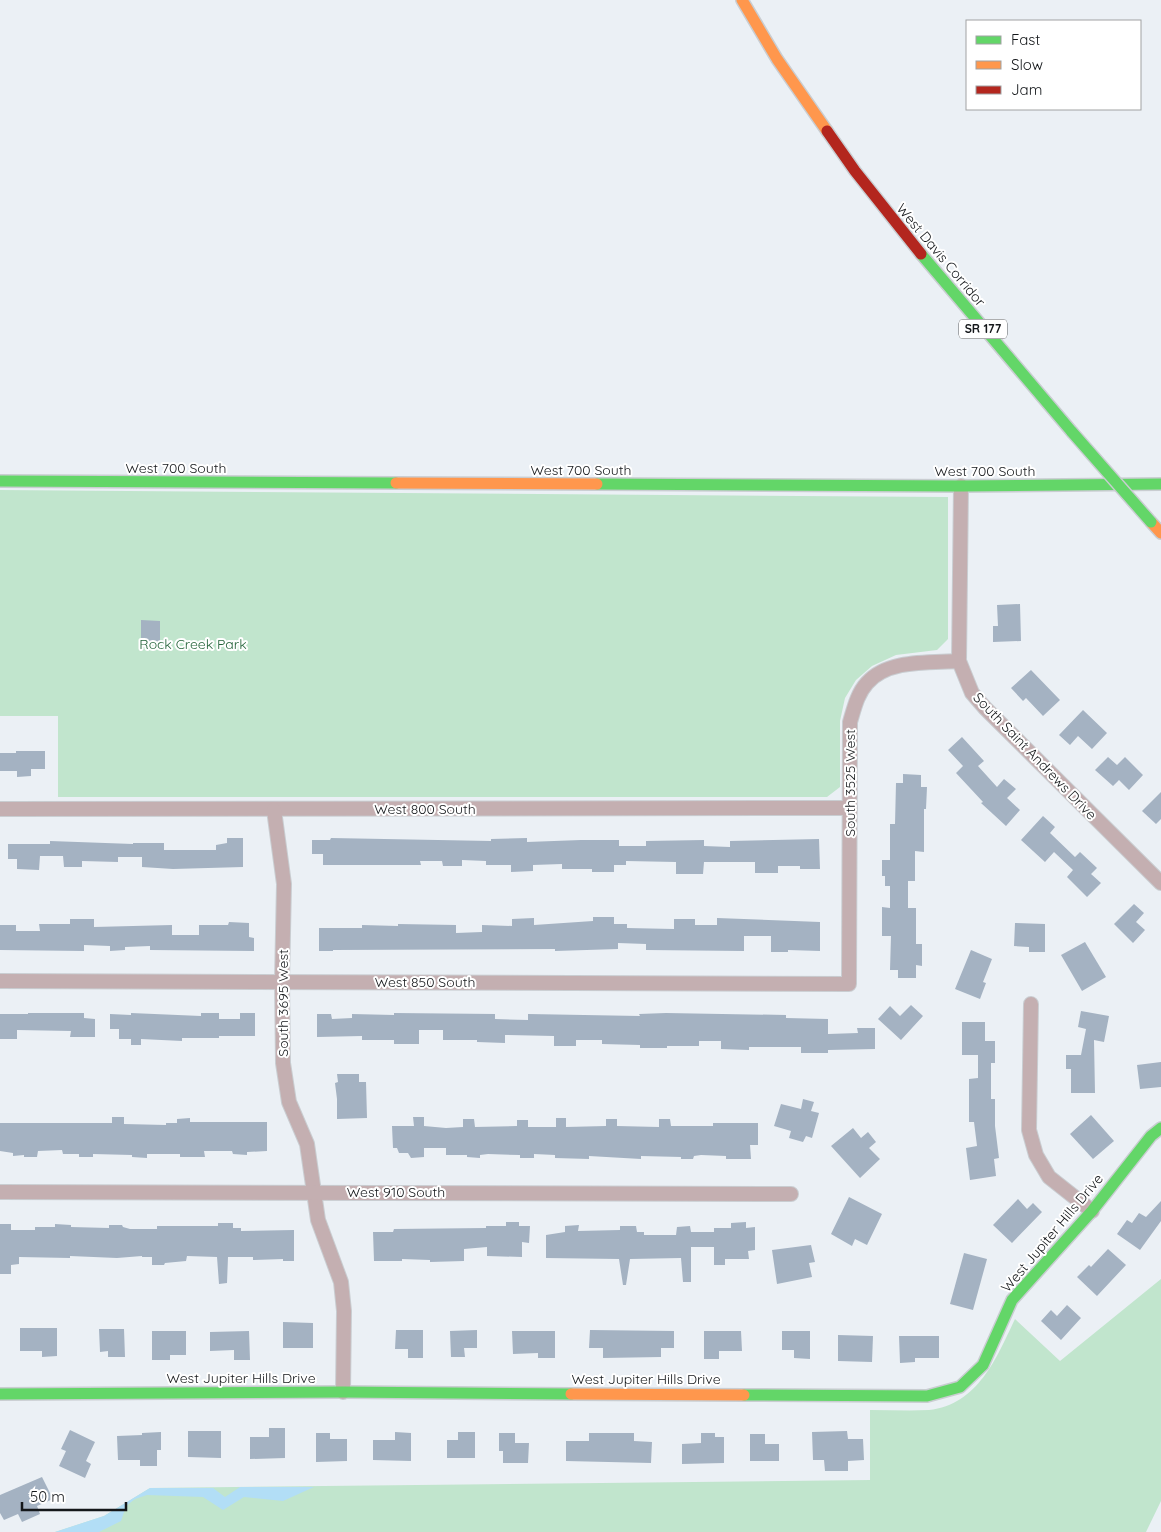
<svg xmlns="http://www.w3.org/2000/svg" width="1161" height="1532" viewBox="0 0 1161 1532" font-family="Quicksand,sans-serif">
<rect width="100%" height="100%" fill="#ebf0f5"/>
<g fill="#c1e5cd">
<polygon points="0,490 948,497 948,639 937,650 896,655 872,666 856,680 845,698 840,721 840,787 827,797 58,797 58,716 0,716"/>
<path d="M1161,1279V1501L1146,1532H55L104,1516L150,1488L870,1480V1410C890,1410 910,1411 929,1410C978,1405 997,1357 1015,1319L1060,1361Z"/>
</g>
<polygon fill="#b2def6" points="240,1487 314,1487 283,1501 244,1497 223,1510 203,1497 147,1495 135,1499 126,1506 121,1521 99,1532 55,1532 104,1516 150,1488 213,1488 225,1497"/>
<g fill="#a4b2c2">
<polygon points="1020,604 1021,641 993,642 993,626 998,626 997,605"/>
<polygon points="141,620 160,621 160,642 141,640"/>
<polygon points="1031,670 1060,700 1043,716 1026,698 1023,701 1011,688"/>
<polygon points="1083,710 1107,733 1092,749 1078,736 1070,745 1059,735"/>
<polygon points="962,737 984,761 978,766 997,787 1004,779 1016,789 1007,798 1020,810 1006,826 981,803 983,802 956,773 963,766 948,750"/>
<polygon points="16,751 45,751 45,769 31,769 31,776 17,777 17,771 0,771 0,753 16,753"/>
<polygon points="1108,757 1117,765 1125,757 1143,775 1129,790 1119,780 1113,786 1095,770"/>
<polygon points="903,774 921,775 921,787 927,787 926,809 924,809 924,852 915,851 915,881 908,881 908,908 916,908 916,944 922,944 922,966 916,965 916,978 898,978 898,970 890,970 891,936 882,936 882,907 890,908 890,886 885,886 885,876 882,876 882,860 890,860 890,824 895,824 896,783 903,783"/>
<polygon points="1161,792 1161,819 1156,824 1142,811"/>
<polygon points="1043,816 1055,827 1050,833 1075,857 1080,852 1097,868 1091,874 1101,883 1087,897 1067,877 1073,870 1054,852 1045,862 1021,840"/>
<polygon points="227,838 243,838 243,867 173,869 142,867 142,857 118,857 118,862 82,861 82,867 64,867 63,856 40,856 39,870 17,869 17,859 8,859 8,844 50,844 50,841 133,844 133,843 164,843 164,850 216,850 216,845 227,843"/>
<polygon points="331,838 491,841 491,839 527,838 527,842 581,840 619,840 619,846 646,846 646,841 704,840 704,846 730,847 730,841 819,839 820,869 800,869 800,866 778,866 778,873 755,873 755,862 704,862 703,874 676,874 676,862 626,861 626,865 614,865 614,872 592,872 592,869 562,869 562,864 533,865 533,871 511,872 511,865 486,865 486,861 462,860 462,866 443,866 442,861 420,861 421,865 323,865 323,854 312,854 312,840 330,840"/>
<polygon points="1134,904 1144,913 1136,922 1145,930 1133,943 1114,924"/>
<polygon points="593,917 614,917 614,924 627,924 627,928 674,929 674,919 695,919 695,925 717,925 717,918 820,922 820,951 788,950 788,952 771,952 771,936 744,936 744,951 646,950 646,944 618,943 618,949 555,951 555,949 333,950 333,951 319,951 319,928 362,928 362,925 398,926 398,924 456,925 456,933 482,932 482,925 512,926 512,919 534,918 534,925 593,921"/>
<polygon points="70,919 94,919 94,927 172,925 172,935 199,935 199,925 228,925 229,922 249,923 249,937 254,938 254,951 150,950 150,946 125,947 125,950 110,951 110,946 84,945 84,951 0,950 0,925 16,925 16,931 40,931 39,924 70,924"/>
<polygon points="1015,923 1045,924 1045,952 1029,952 1029,947 1014,946"/>
<polygon points="1085,942 1106,977 1082,991 1061,955"/>
<polygon points="971,950 992,959 983,982 986,983 980,999 955,989"/>
<polygon points="911,1005 923,1016 901,1040 878,1019 890,1006 900,1016"/>
<polygon points="1081,1011 1109,1016 1104,1042 1094,1040 1095,1093 1071,1093 1071,1069 1066,1069 1066,1055 1081,1055 1086,1029 1078,1027"/>
<polygon points="28,1013 84,1013 84,1018 95,1019 95,1037 70,1037 71,1031 17,1030 17,1039 0,1039 0,1014 28,1014"/>
<polygon points="131,1013 201,1016 201,1013 219,1013 219,1019 240,1019 240,1013 255,1013 255,1036 219,1036 219,1038 182,1038 182,1041 141,1039 141,1045 131,1045 131,1039 119,1039 119,1029 110,1029 110,1014 131,1015"/>
<polygon points="394,1013 495,1014 495,1019 528,1020 528,1014 640,1016 639,1014 666,1013 786,1015 786,1018 828,1019 828,1034 858,1033 857,1028 875,1028 875,1049 828,1050 828,1053 801,1053 801,1047 749,1047 749,1050 721,1049 721,1041 699,1041 699,1046 667,1046 667,1048 640,1048 640,1045 602,1044 602,1040 576,1040 576,1046 554,1046 554,1036 505,1035 505,1043 477,1042 477,1040 443,1040 443,1030 419,1030 419,1044 394,1044 394,1040 362,1040 362,1036 317,1037 317,1014 331,1014 332,1019 352,1018 352,1014 394,1015"/>
<polygon points="962,1022 985,1022 985,1041 995,1041 995,1063 991,1063 991,1099 995,1099 995,1126 999,1158 994,1159 996,1176 970,1180 966,1148 977,1146 974,1122 969,1122 969,1079 978,1078 978,1055 962,1055"/>
<polygon points="1161,1062 1161,1087 1140,1089 1137,1065"/>
<polygon points="337,1074 359,1074 359,1082 366,1082 367,1118 337,1119 337,1099 335,1083 338,1082"/>
<polygon points="803,1099 814,1102 811,1111 819,1113 812,1138 806,1136 803,1142 789,1138 791,1131 774,1126 781,1104 801,1109"/>
<polygon points="1091,1115 1114,1141 1093,1159 1070,1134"/>
<polygon points="112,1117 124,1117 124,1124 166,1125 166,1123 177,1123 177,1119 190,1118 190,1122 267,1122 267,1151 247,1152 247,1155 233,1154 232,1151 204,1151 205,1157 180,1157 180,1154 147,1154 147,1158 132,1157 132,1155 93,1154 93,1157 79,1157 79,1154 63,1154 62,1150 38,1151 37,1157 24,1157 24,1155 13,1156 13,1153 0,1151 0,1123 112,1123"/>
<polygon points="413,1117 424,1117 424,1126 446,1128 463,1127 463,1119 474,1119 475,1127 517,1126 517,1120 528,1120 528,1127 556,1127 556,1118 566,1118 566,1127 606,1126 606,1119 617,1119 617,1126 659,1127 659,1119 670,1119 671,1126 713,1126 713,1123 758,1123 758,1145 750,1145 751,1159 726,1159 726,1156 701,1155 694,1156 693,1159 681,1159 681,1157 641,1156 641,1159 589,1156 589,1159 555,1158 555,1155 534,1154 534,1158 520,1158 520,1155 488,1154 480,1155 480,1158 467,1157 467,1155 446,1155 446,1148 424,1148 424,1157 411,1158 408,1153 399,1153 397,1148 393,1148 392,1126 414,1126"/>
<polygon points="853,1128 861,1138 868,1132 876,1142 869,1148 880,1159 860,1178 831,1146"/>
<polygon points="849,1197 882,1214 867,1245 855,1239 852,1246 831,1234"/>
<polygon points="1018,1199 1027,1209 1033,1203 1042,1212 1012,1243 993,1225"/>
<polygon points="1161,1201 1161,1221 1140,1250 1117,1234 1127,1220 1132,1223 1139,1213 1146,1217"/>
<polygon points="506,1222 519,1222 519,1226 530,1226 529,1243 522,1242 522,1257 487,1256 487,1247 464,1249 464,1261 430,1262 430,1260 402,1259 402,1261 374,1261 373,1232 393,1232 394,1229 486,1228 486,1226 506,1226"/>
<polygon points="746,1222 746,1228 755,1227 755,1250 748,1251 749,1259 725,1259 725,1265 714,1265 714,1247 691,1247 691,1282 683,1282 681,1258 630,1259 626,1285 623,1285 619,1259 546,1258 546,1235 565,1232 565,1226 579,1225 578,1231 620,1230 620,1226 636,1226 637,1232 644,1232 644,1235 676,1235 677,1227 690,1226 691,1232 714,1232 714,1228 731,1228 731,1223"/>
<polygon points="218,1223 233,1223 233,1228 241,1228 241,1231 294,1230 294,1261 283,1261 283,1259 253,1260 253,1257 228,1257 227,1283 219,1284 217,1257 187,1256 186,1261 165,1263 164,1265 152,1265 152,1257 142,1257 142,1256 117,1258 70,1256 70,1258 19,1257 19,1264 11,1265 11,1274 0,1274 0,1224 11,1224 11,1230 35,1230 35,1227 55,1227 55,1224 71,1225 71,1227 109,1228 109,1225 122,1225 123,1227 130,1229 157,1229 157,1226 218,1226"/>
<polygon points="811,1245 815,1262 809,1263 812,1277 777,1284 772,1250"/>
<polygon points="1108,1249 1126,1265 1097,1296 1077,1277 1089,1265 1091,1267"/>
<polygon points="964,1253 987,1259 973,1310 950,1304"/>
<polygon points="1067,1305 1081,1318 1061,1340 1041,1321 1051,1310 1057,1316"/>
<polygon points="283,1322 313,1323 313,1348 283,1348"/>
<polygon points="20,1328 57,1328 57,1356 42,1357 42,1351 20,1351"/>
<polygon points="99,1329 124,1329 125,1357 108,1357 108,1351 100,1352"/>
<polygon points="396,1330 423,1330 423,1358 408,1358 408,1349 395,1349"/>
<polygon points="477,1330 477,1348 464,1348 465,1357 451,1357 450,1331"/>
<polygon points="590,1330 674,1331 674,1348 661,1348 661,1357 603,1358 603,1348 589,1348"/>
<polygon points="152,1331 186,1331 186,1355 170,1355 170,1360 152,1360"/>
<polygon points="249,1331 250,1360 234,1360 234,1350 210,1351 210,1332"/>
<polygon points="512,1331 555,1331 555,1358 538,1358 538,1353 513,1354"/>
<polygon points="704,1331 741,1331 742,1351 719,1351 719,1359 704,1359"/>
<polygon points="782,1331 810,1331 810,1359 794,1358 794,1350 782,1350"/>
<polygon points="838,1335 873,1336 872,1362 838,1361"/>
<polygon points="899,1336 939,1336 939,1358 915,1358 915,1362 900,1363"/>
<polygon points="269,1428 285,1428 285,1458 250,1459 250,1437 269,1437"/>
<polygon points="70,1430 95,1442 86,1461 91,1464 85,1478 59,1466 66,1451 61,1449"/>
<polygon points="188,1431 221,1431 221,1458 188,1457"/>
<polygon points="847,1431 848,1439 863,1439 864,1460 848,1461 848,1471 825,1471 824,1460 813,1460 812,1432"/>
<polygon points="161,1432 161,1450 157,1450 157,1466 140,1466 140,1460 118,1460 117,1436 142,1435 142,1433"/>
<polygon points="395,1432 411,1433 411,1461 373,1460 373,1440 395,1440"/>
<polygon points="458,1432 475,1432 475,1458 447,1458 447,1440 458,1440"/>
<polygon points="316,1433 330,1433 330,1439 347,1439 347,1461 316,1462"/>
<polygon points="499,1433 515,1433 515,1443 529,1443 528,1463 503,1463 503,1451 499,1451"/>
<polygon points="589,1433 634,1433 634,1441 652,1442 651,1463 566,1461 566,1441 589,1441"/>
<polygon points="701,1433 715,1433 715,1437 724,1437 724,1463 682,1464 682,1444 701,1443"/>
<polygon points="750,1434 765,1434 765,1444 779,1444 779,1461 750,1461"/>
<polygon points="42,1477 53,1499 37,1506 40,1514 22,1522 18,1514 4,1520 0,1513 0,1495"/>
</g>
<g fill="none" stroke-linecap="round" stroke-linejoin="round">
<g stroke="#c9cdd1" stroke-width="16">
<g id="street">
<polyline points="961,486 959,661 972,693 985,708 1161,883"/>
<polyline points="0,809 850,808"/>
<polyline points="274,810 284,884 282,981 283,1063 289,1102 307,1144 318,1220 341,1282 344,1311 343,1392"/>
<path d="M0,981L849,984L850,722C854,709 857,694 867,683C888,659 929,663 959,661"/>
<polyline points="1031,1004 1029,1130 1036,1155 1049,1177 1092,1211"/>
<polyline points="0,1192 791,1194"/>
</g>
</g>
<g stroke="#c9cdd1" stroke-width="14">
<g id="fast">
<polyline points="921,254 1072,432"/>
<polyline points="0,481 396,483"/>
<polyline points="597,484 961,486 1161,484"/>
<polyline points="0,1394 343,1392 571,1394"/>
<polyline points="744,1395 927,1396 960,1387 983,1365 1012,1300 1092,1211 1151,1136 1161,1128"/>
</g>
</g>
<g stroke="#c9cdd1" stroke-width="14">
<g id="slow">
<polyline points="742,0 777,59 827,131"/>
<polyline points="396,483 597,484"/>
<polyline points="1151,522 1161,533"/>
<polyline points="571,1394 744,1395"/>
</g>
</g>
<g stroke="#c9cdd1" stroke-width="14">
<polyline id="jam" points="827,131 855,171 921,254"/>
</g>
<use href="#street" stroke="#c4afb1" stroke-width="14"/>
<use href="#fast" stroke="#63d668" stroke-width="11"/>
<use href="#slow" stroke="#ff974d" stroke-width="11"/>
<use href="#jam" stroke="#b3261e" stroke-width="11"/>
<g stroke="#c9cdd1" stroke-width="14" stroke-linecap="butt">
<polyline id="fast-bridge" points="1072,432 1151,522"/>
</g>
<use href="#fast-bridge" stroke="#63d668" stroke-width="11"/>
</g>
<g text-anchor="middle" stroke-width="4" stroke-linejoin="round" paint-order="stroke">
<rect fill="#fff" stroke="#5a5d5f" stroke-width="1" x="959" y="319.5" width="48" height="19" rx="4"/>
<g font-size="12" font-weight="bold" fill="#14171a">
<text x="983" y="333">SR 177</text>
</g>
<g font-size="14" fill="#14171a" stroke="#fff">
<text transform="translate(941 255) rotate(50)" y="5">West Davis Corridor</text>
<text x="176" y="473">West 700 South</text>
<text x="581" y="475">West 700 South</text>
<text x="985" y="476">West 700 South</text>
<text transform="translate(1035 756) rotate(46)" y="5">South Saint Andrews Drive</text>
<text transform="translate(850 783) rotate(-90)" y="5">South 3525 West</text>
<text x="425" y="814">West 800 South</text>
<text x="425" y="987">West 850 South</text>
<text transform="translate(283 1003) rotate(-90)" y="5">South 3695 West</text>
<text x="396" y="1197">West 910 South</text>
<text transform="translate(1052 1233) rotate(-50)" y="5">West Jupiter Hills Drive</text>
<text x="241" y="1383">West Jupiter Hills Drive</text>
<text x="646" y="1384">West Jupiter Hills Drive</text>
</g>
<g font-size="14" fill="#236339" stroke="#fff">
<text x="193" y="649">Rock Creek Park</text>
</g>
</g>
<rect x="966" y="20" width="175" height="90" fill="#ffffff" stroke="#a1a2a3"/>
<rect x="976" y="36" width="25" height="8" fill="#63d668" stroke="#a1a2a3"/>
<text x="1011" y="45" font-size="15" fill="#14171a">Fast</text>
<rect x="976" y="61" width="25" height="8" fill="#ff974d" stroke="#a1a2a3"/>
<text x="1011" y="70" font-size="15" fill="#14171a">Slow</text>
<rect x="976" y="86" width="25" height="8" fill="#b3261e" stroke="#a1a2a3"/>
<text x="1011" y="95" font-size="15" fill="#14171a">Jam</text>
<path d="M22 1502v8h104v-8" fill="none" stroke="#14171a" stroke-width="2.5"/>
<text x="30" y="1502" font-size="15" fill="#14171a" stroke="#ffffff" stroke-width="4" paint-order="stroke">50 m</text>
</svg>
